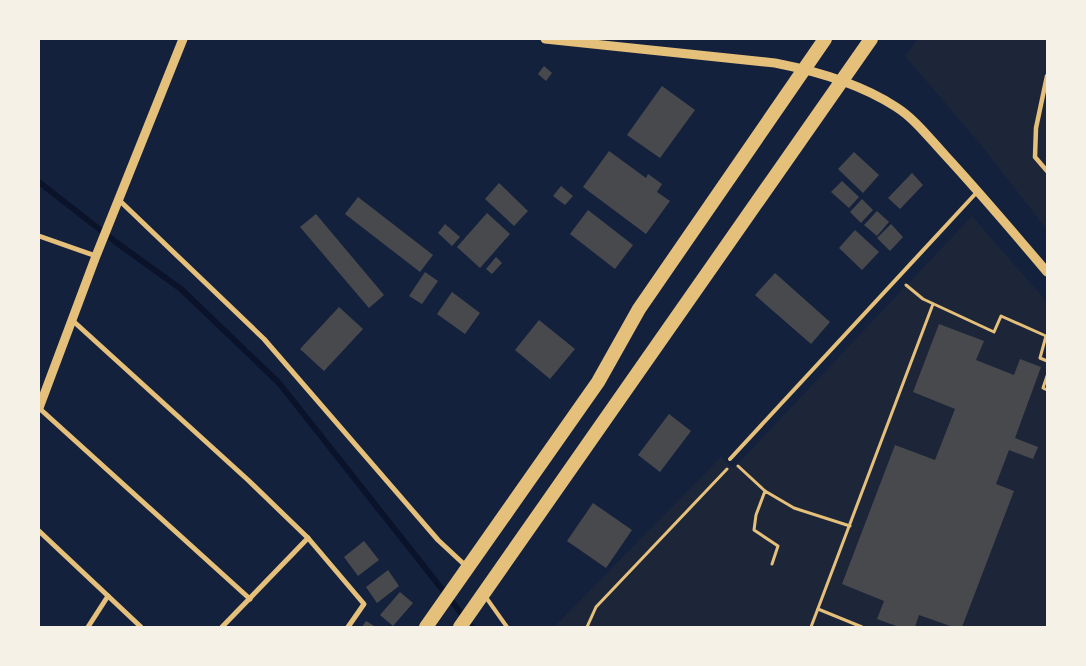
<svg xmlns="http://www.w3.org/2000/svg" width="1086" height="666" viewBox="0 0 1086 666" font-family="'IBM Plex Serif',serif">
<rect width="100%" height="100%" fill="#14213d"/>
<g fill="#1d2539">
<polygon points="918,39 1047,39 1047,230 982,146 905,56"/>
<polygon points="972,216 1047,302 1047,627 554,627 721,457 733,469"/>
</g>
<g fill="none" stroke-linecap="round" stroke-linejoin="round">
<polyline stroke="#0b132b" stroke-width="6" points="39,182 117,243 181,289 279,383 472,627"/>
</g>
<g fill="#48494c">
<polygon points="544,66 552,73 546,81 538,74"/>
<polygon points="662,86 695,110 660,158 627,135"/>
<polygon points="609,151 646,178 648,174 662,184 657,192 670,201 646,234 583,187"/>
<polygon points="854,152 879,175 863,193 838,169"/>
<polygon points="912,173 923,185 900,209 888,198"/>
<polygon points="842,181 859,197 849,208 831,192"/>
<polygon points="499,183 528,211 514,226 485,199"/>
<polygon points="561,186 573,196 565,205 553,196"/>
<polygon points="358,197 433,255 420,272 345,214"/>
<polygon points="862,199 873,210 861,223 850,212"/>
<polygon points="588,210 633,245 615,269 570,234"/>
<polygon points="877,211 889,222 877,236 864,225"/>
<polygon points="487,213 510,234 480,268 457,247"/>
<polygon points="316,214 384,295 369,308 300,227"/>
<polygon points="445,224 460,237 452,246 438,233"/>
<polygon points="891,224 903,237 890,251 877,238"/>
<polygon points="855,230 879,252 862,270 839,248"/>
<polygon points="496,257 502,263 492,274 486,269"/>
<polygon points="425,272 438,281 422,304 409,296"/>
<polygon points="775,273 830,322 811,344 755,295"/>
<polygon points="452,292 480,313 465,334 437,314"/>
<polygon points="339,307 363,329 324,371 300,349"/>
<polygon points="539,320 575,349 550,379 515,350"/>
<polygon points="939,324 984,341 976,360 1014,375 1020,359 1041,367 1015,438 1038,447 1033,459 1009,450 996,484 1014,491 962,627 953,627 919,615 915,627 899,627 877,619 884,601 842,584 895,445 935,460 955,409 913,392"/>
<polygon points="669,414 691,431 660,472 638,455"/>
<polygon points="593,503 632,530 606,568 567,541"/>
<polygon points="364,541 379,560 358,576 344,557"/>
<polygon points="388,570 399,586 377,603 366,587"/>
<polygon points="400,592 413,603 393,626 380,615"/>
<polygon points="366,621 376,627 362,627"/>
</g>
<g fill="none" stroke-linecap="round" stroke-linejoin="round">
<g stroke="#e5c07b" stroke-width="3">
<polyline points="906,285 923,299 994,332 1001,316 1046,336 1040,358 1047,361"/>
<polyline points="1047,376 1043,388 1047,390"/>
<polyline points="738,466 765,491"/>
<polyline points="772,564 778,546 754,530 756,515 765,491 794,508 850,526"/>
<polyline points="818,609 862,627"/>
<polyline points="587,627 596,607 727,469"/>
<polyline points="811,627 933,304"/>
</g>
<g stroke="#e5c07b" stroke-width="4">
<polyline points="730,459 978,191"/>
<polyline points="485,596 507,627"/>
</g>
<polyline stroke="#e5c07b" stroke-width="4.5" points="1047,76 1036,128 1035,157 1047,171"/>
<g stroke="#e5c07b" stroke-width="5">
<polyline points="119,200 264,339 438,540 467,567"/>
<polyline points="39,236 96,256"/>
<polyline points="72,320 248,480 308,538 222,627"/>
<polyline points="39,408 250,599"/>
<polyline points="39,531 141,627"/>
<polyline points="308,538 364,604 348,627"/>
<polyline points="88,627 108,596"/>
</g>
<g stroke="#e5c07b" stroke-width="9">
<path d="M545,39L775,63C816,71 861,84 896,107C915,119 930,139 945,155C980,193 1014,233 1047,272"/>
<polyline points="39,408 96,256 183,39"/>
</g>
<g stroke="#e5c07b" stroke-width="14">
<polyline points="426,627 598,382 639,309 825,39"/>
<polyline points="460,627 871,39"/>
</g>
</g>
<rect width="1086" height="666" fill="none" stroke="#f6f1e7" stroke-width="80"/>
</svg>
